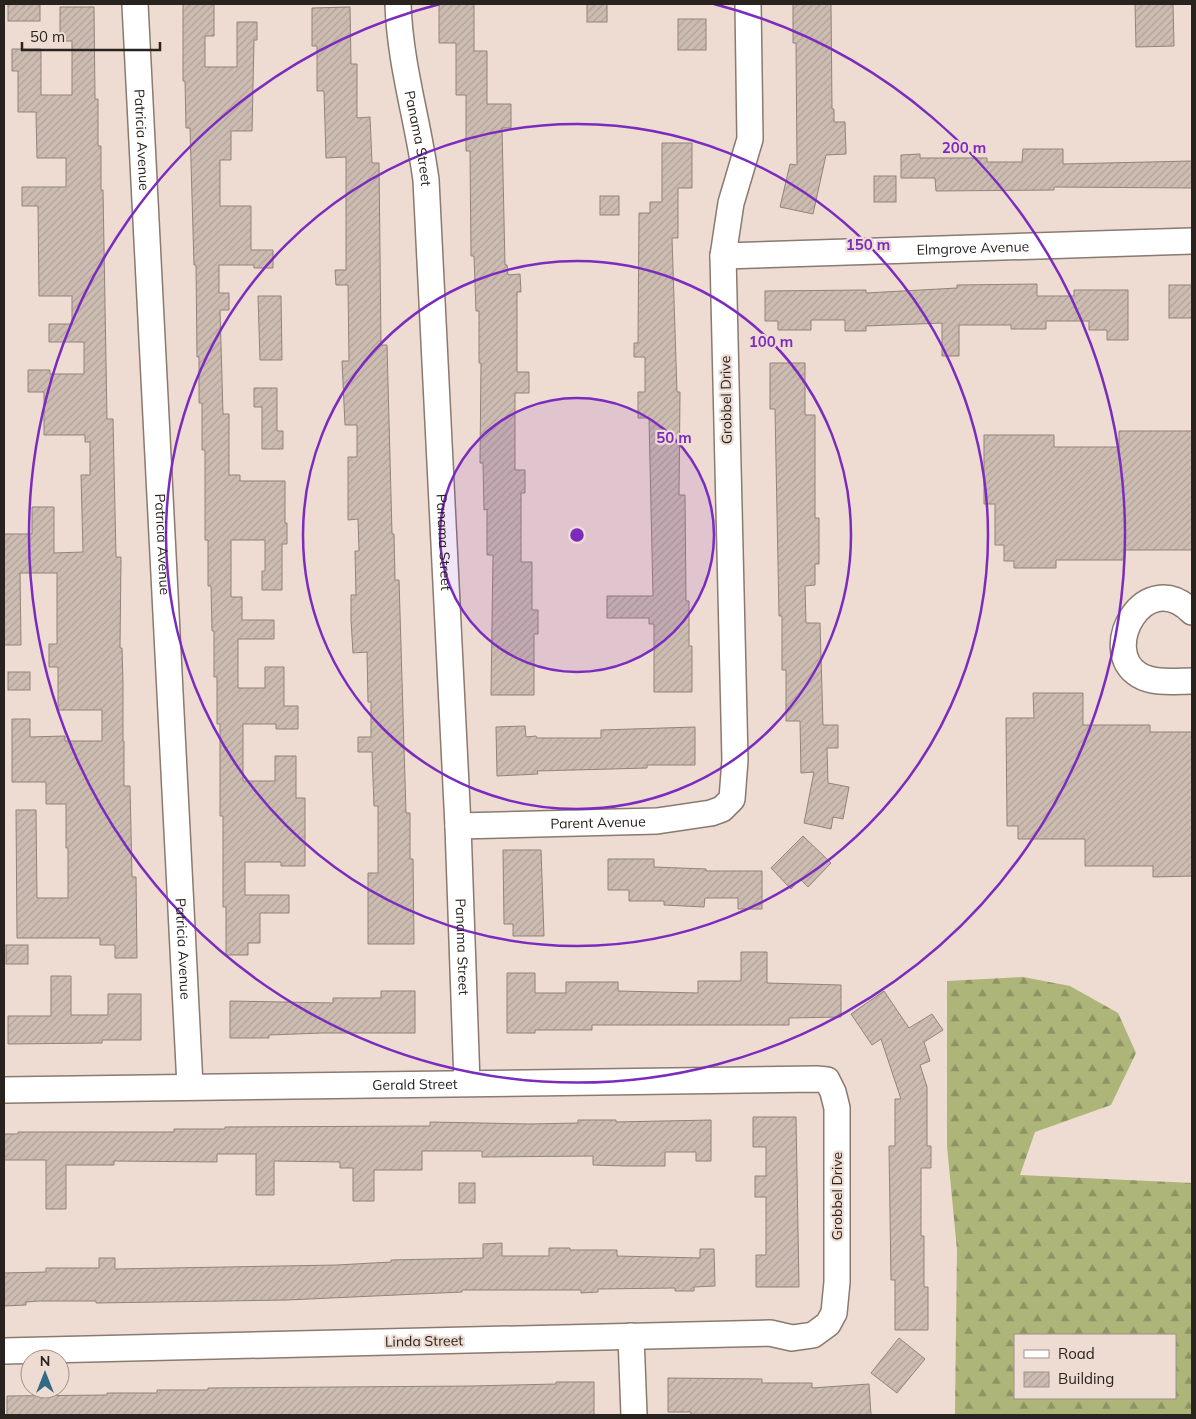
<svg xmlns="http://www.w3.org/2000/svg" width="1196" height="1419" viewBox="0 0 1196 1419" font-family="Mulish,sans-serif">
<defs>
<pattern id="forest-firs" width="22" height="20" patternUnits="userSpaceOnUse" patternTransform="scale(1.25)"><rect width="22" height="20" fill="#adb579"/><path d="M5 1l3.5 6h-7zM16 11l3.5 6h-7z" fill="#8d9363"/></pattern>
<pattern id="building-hatch" width="6" height="6" patternUnits="userSpaceOnUse" patternTransform="scale(1.25)"><rect width="6" height="6" fill="#cdbcb1"/><path d="M-1 1l2-2M0 6l6-6M5 7l2-2" fill="none" stroke="#b0a198"/></pattern>
</defs>
<rect width="100%" height="100%" fill="#eedbd1"/>
<path fill="url(#forest-firs)" fill-rule="evenodd" d="M1023,977L1070,986L1118,1013L1136,1053L1111,1105L1035,1132L1020,1175L1192,1183V1415H955L957,1250L947,1146V981ZM1015,1335H1175V1398H1015Z"/>
<g fill="url(#building-hatch)" stroke="#94837a">
<rect x="8" y="4" width="32" height="17"/>
<polygon points="183,4 214,4 214,36 205,36 205,67 237,67 237,22 257,22 257,40 254,40 252,131 231,131 231,160 220,160 220,206 251,206 251,250 273,250 273,268 254,268 254,265 219,265 219,293 229,293 229,310 220,310 223,414 229,414 229,475 240,475 240,481 285,481 285,523 287,523 287,544 282,544 282,590 262,590 262,571 265,571 265,540 231,540 231,597 242,597 242,620 274,620 274,639 238,639 238,688 265,688 265,667 284,667 284,706 298,706 298,729 276,729 276,724 243,724 243,781 275,781 275,756 296,756 296,798 305,798 305,866 281,866 281,862 245,862 245,895 289,895 289,913 260,913 260,943 248,943 248,955 226,955 226,907 223,907 223,816 220,816 220,724 217,724 217,677 214,677 214,631 212,631 211,586 208,586 208,540 205,540 205,450 202,450 202,403 199,403 199,357 197,357 196,265 194,265 190,128 186,128 185,81 183,81"/>
<polygon points="439,4 474,4 474,51 487,51 487,104 511,104 511,128 502,128 505,265 507,265 508,275 520,274 521,292 517,292 517,372 529,372 529,393 515,393 515,470 525,470 525,493 521,493 521,562 532,562 532,610 538,610 538,634 534,634 534,695 491,695 493,555 487,555 487,509 484,510 483,463 480,463 481,363 479,363 479,311 476,311 474,256 471,256 470,151 466,151 466,95 456,95 456,43 439,43"/>
<rect x="587" y="4" width="20" height="18"/>
<polygon points="793,4 831,4 832,109 834,109 834,122 845,122 846,154 826,155 813,214 780,207 790,164 797,165 796,43 793,43"/>
<polygon points="1135,4 1173,4 1174,46 1136,47"/>
<polygon points="60,7 94,7 95,99 98,99 98,146 101,146 101,190 103,190 107,419 113,419 116,557 121,557 120,648 122,648 123,683 123,741 124,741 124,786 130,786 132,877 136,877 137,958 115,958 115,945 100,945 100,938 17,938 16,810 36,810 37,898 68,898 68,848 66,848 66,804 46,804 46,782 12,782 12,719 30,719 30,737 65,736 65,741 102,741 102,710 58,710 58,667 49,667 49,644 57,644 57,573 20,573 21,645 4,645 4,534 32,534 32,507 54,507 54,553 83,552 81,475 90,475 90,442 85,442 85,435 44,435 44,392 28,392 28,370 50,370 50,374 84,374 84,342 49,342 49,324 72,324 72,296 39,296 38,206 22,206 22,187 66,187 66,158 37,158 36,112 18,112 18,71 12,71 12,49 41,49 41,95 72,95 72,41 60,41"/>
<polygon points="350,7 351,64 357,64 357,118 370,117 372,163 379,163 381,345 387,345 392,534 394,534 395,580 399,580 406,813 410,813 410,859 413,859 414,944 368,944 368,873 378,873 378,806 374,806 372,752 358,752 358,737 371,737 371,702 368,702 367,652 353,653 351,620 351,595 356,595 355,551 359,551 358,519 348,520 348,457 357,457 357,425 345,425 342,361 349,361 348,285 336,285 335,270 346,270 346,157 326,158 324,91 317,91 317,46 312,46 312,8"/>
<rect x="678" y="19" width="28" height="31"/>
<polygon points="662,143 692,143 692,188 678,188 678,238 672,238 677,392 680,392 679,495 685,495 686,601 689,601 689,646 692,646 692,692 654,692 654,624 649,624 649,618 607,618 607,596 653,596 649,418 638,418 638,392 645,392 645,357 634,357 634,343 638,343 639,213 650,213 650,202 662,202"/>
<polygon points="1023,149 1063,149 1063,164 1192,161 1192,188 1054,187 1054,190 936,191 935,178 901,178 901,155 920,154 920,158 987,158 987,162 1022,162"/>
<rect x="874" y="176" width="22" height="26"/>
<rect x="600" y="196" width="19" height="19"/>
<polygon points="1037,284 1037,296 1074,296 1074,290 1128,290 1128,340 1107,340 1107,330 1089,330 1089,321 1046,321 1046,329 1011,329 1011,325 959,325 959,356 942,356 942,323 866,326 866,331 845,331 845,320 811,320 811,330 778,330 778,321 765,321 765,291 866,290 866,293 957,288 957,285"/>
<rect x="1169" y="285" width="23" height="33"/>
<polygon points="258,296 281,296 282,360 260,360"/>
<polygon points="770,363 805,363 805,415 815,415 815,518 819,518 819,564 815,564 815,585 805,586 806,623 820,623 823,725 838,725 838,748 827,748 828,783 849,787 843,819 833,817 831,829 804,823 814,772 801,773 800,721 786,721 786,670 782,670 782,616 779,616 775,409 770,409"/>
<polygon points="254,388 277,388 277,431 283,431 283,449 262,449 262,407 254,407"/>
<polygon points="1119,431 1192,431 1192,550 1124,550 1124,560 1056,560 1056,568 1014,568 1014,561 1004,561 1004,545 995,545 995,504 984,504 984,435 1054,435 1054,447 1119,447"/>
<rect x="8" y="672" width="22" height="18"/>
<polygon points="1033,693 1083,693 1083,725 1150,725 1150,732 1192,732 1192,876 1153,877 1153,866 1085,866 1085,839 1018,839 1018,826 1007,826 1006,718 1034,718"/>
<polygon points="525,726 526,737 536,736 537,738 601,738 601,730 695,727 695,765 647,765 647,768 537,771 538,774 497,776 496,727"/>
<polygon points="803,836 831,863 808,887 800,879 791,889 771,868"/>
<polygon points="503,850 541,850 544,936 513,936 513,924 504,924"/>
<polygon points="608,859 654,859 654,867 706,869 706,871 762,871 762,909 738,909 738,898 705,898 704,907 664,905 664,901 629,901 629,890 608,890"/>
<rect x="6" y="945" width="22" height="19"/>
<polygon points="741,952 767,952 767,983 841,985 841,1017 789,1018 789,1025 592,1025 592,1030 535,1030 535,1033 507,1033 507,973 535,973 535,993 566,993 566,982 618,982 618,991 698,993 698,981 741,981"/>
<polygon points="51,976 71,976 71,1015 108,1015 108,994 141,994 141,1040 102,1040 102,1043 8,1044 8,1016 51,1016"/>
<polygon points="381,991 415,991 415,1033 322,1033 269,1035 269,1038 230,1038 230,1001 333,1003 333,998 381,998"/>
<polygon points="884,991 909,1028 932,1014 943,1030 924,1042 930,1061 920,1065 927,1087 927,1146 931,1146 931,1168 921,1168 921,1236 924,1236 924,1287 928,1287 928,1330 895,1330 895,1280 891,1280 889,1146 895,1146 895,1099 901,1099 881,1039 872,1045 851,1014"/>
<polygon points="753,1117 796,1117 799,1287 756,1287 756,1255 766,1255 766,1197 755,1197 755,1176 766,1176 766,1147 753,1147"/>
<polygon points="578,1120 616,1120 616,1122 711,1120 711,1161 696,1161 696,1152 665,1152 665,1166 625,1166 593,1165 593,1156 482,1157 482,1151 422,1151 422,1170 374,1170 374,1201 353,1201 353,1168 340,1168 340,1162 274,1161 274,1195 256,1195 256,1154 217,1154 217,1162 114,1161 114,1165 66,1165 66,1209 46,1209 46,1160 4,1160 4,1134 18,1134 18,1132 174,1132 174,1129 225,1129 225,1127 430,1126 430,1122 530,1124 578,1123"/>
<rect x="459" y="1183" width="16" height="20"/>
<polygon points="502,1243 502,1256 549,1256 549,1248 570,1248 570,1250 617,1250 617,1256 700,1258 700,1249 714,1249 715,1286 694,1287 694,1291 675,1291 675,1288 598,1289 598,1292 581,1293 581,1290 462,1290 462,1292 287,1300 96,1303 96,1301 39,1301 26,1302 26,1305 4,1306 4,1273 46,1272 46,1268 99,1268 99,1258 115,1258 115,1269 337,1265 391,1262 391,1260 483,1258 483,1244"/>
<polygon points="899,1338 925,1359 897,1393 871,1373"/>
<polygon points="668,1378 762,1379 762,1383 812,1383 812,1388 869,1384 871,1415 691,1415 691,1412 668,1412"/>
<polygon points="556,1382 594,1382 594,1415 7,1415 7,1396 107,1395 107,1393 157,1393 157,1390 208,1390 208,1388 472,1386 556,1384"/>
</g>
<g fill="none" stroke-linecap="round" stroke-linejoin="round">
<g stroke="#8a7a70" stroke-width="28">
<g id="minor">
<path id="s1" d="M135,4L190,1086"/>
<path id="s2" d="M398,4C400,65 418,120 426,180L458,826L467,1083"/>
<path id="s3" d="M723,256L1192,241"/>
<path d="M1192,612C1145,565 1098,650 1139,675C1154,684 1175,681 1192,681"/>
<path id="s4" d="M458,826L657,821L711,813L722,809L732,799L735,760L723,256L731,203L750,139L748,4"/>
<path id="s5" d="M4,1090L816,1079L827,1080L833,1092L837,1108V1282L834,1313L828,1324L813,1335L792,1338L770,1333L4,1351"/>
<polyline points="631,1336 634,1415"/>
</g>
</g>
<use href="#minor" stroke="#fff" stroke-width="25"/>
</g>
<circle cx="577" cy="535" r="137" fill="#7b2cbf" fill-opacity=".12"/>
<g fill="none" stroke="#7b2cbf" stroke-width="2.5">
<circle cx="577" cy="535" r="137"/>
<circle cx="577" cy="535" r="274"/>
<circle cx="577" cy="535" r="411"/>
<path d="M714 4A548 548 0 1 1 440 4"/>
</g>
<g text-anchor="middle" stroke-width="4.5" stroke-linejoin="round" paint-order="stroke">
<g font-size="14" fill="#29231f" stroke="#eedbd1">
<text dy="5" stroke="none"><textPath href="#s2" startOffset="136">Panama Street</textPath></text>
<text dy="5" stroke="none"><textPath href="#s1" startOffset="136">Patricia Avenue</textPath></text>
<text dy="5" stroke="none"><textPath href="#s3" startOffset="250">Elmgrove Avenue</textPath></text>
<text transform="translate(726 400) rotate(-91)" y="5">Grobbel Drive</text>
<text dy="5" stroke="none"><textPath href="#s2" startOffset="541">Panama Street</textPath></text>
<text dy="5" stroke="none"><textPath href="#s1" startOffset="541">Patricia Avenue</textPath></text>
<text dy="5" stroke="none"><textPath href="#s4" startOffset="140">Parent Avenue</textPath></text>
<text dy="5" stroke="none"><textPath href="#s2" startOffset="946">Panama Street</textPath></text>
<text dy="5" stroke="none"><textPath href="#s1" startOffset="946">Patricia Avenue</textPath></text>
<text dy="5" stroke="none"><textPath href="#s5" startOffset="411">Gerald Street</textPath></text>
<text transform="translate(837 1196) rotate(-90)" y="5">Grobbel Drive</text>
<text transform="translate(424 1341) rotate(-1)" y="5">Linda Street</text>
</g>
</g>
<circle cx="577" cy="535" r="8" fill="#7b2cbf" stroke="#eedbd1" stroke-width="2.5"/>
<g font-size="15" text-anchor="middle" font-weight="bold" fill="#7b2cbf" stroke="#eedbd1" stroke-width="4.5" stroke-linejoin="round" paint-order="stroke">
<text x="964" y="153">200 m</text>
<text x="868" y="250">150 m</text>
<text x="771" y="347">100 m</text>
<text x="674" y="443">50 m</text>
</g>
<rect width="1196" height="1419" fill="none" stroke="#29231f" stroke-width="10"/>
<rect x="1014" y="1334" width="162" height="65" fill="#eedbd1" stroke="#9f918a"/>
<rect x="1024" y="1350" width="25" height="8" fill="#ffffff" stroke="#9f918a"/>
<text x="1058" y="1359" font-size="15" fill="#29231f">Road</text>
<rect x="1024" y="1372" width="25" height="15" fill="url(#building-hatch)" stroke="#9f918a"/>
<text x="1058" y="1384" font-size="15" fill="#29231f">Building</text>
<g transform="translate(45 1374)"><circle r="24" fill="#eedbd1" stroke="#9f918a"/>
<path d="M0-4L9 19L0 12L-9 19Z" fill="#336984"/>
<text y="-8" font-size="14" font-weight="bold" text-anchor="middle" fill="#29231f">N</text>
</g>
<path d="M22 42v8h138v-8" fill="none" stroke="#29231f" stroke-width="2.5"/>
<text x="30" y="42" font-size="15" fill="#29231f" stroke="#eedbd1" stroke-width="4" paint-order="stroke">50 m</text>
</svg>
